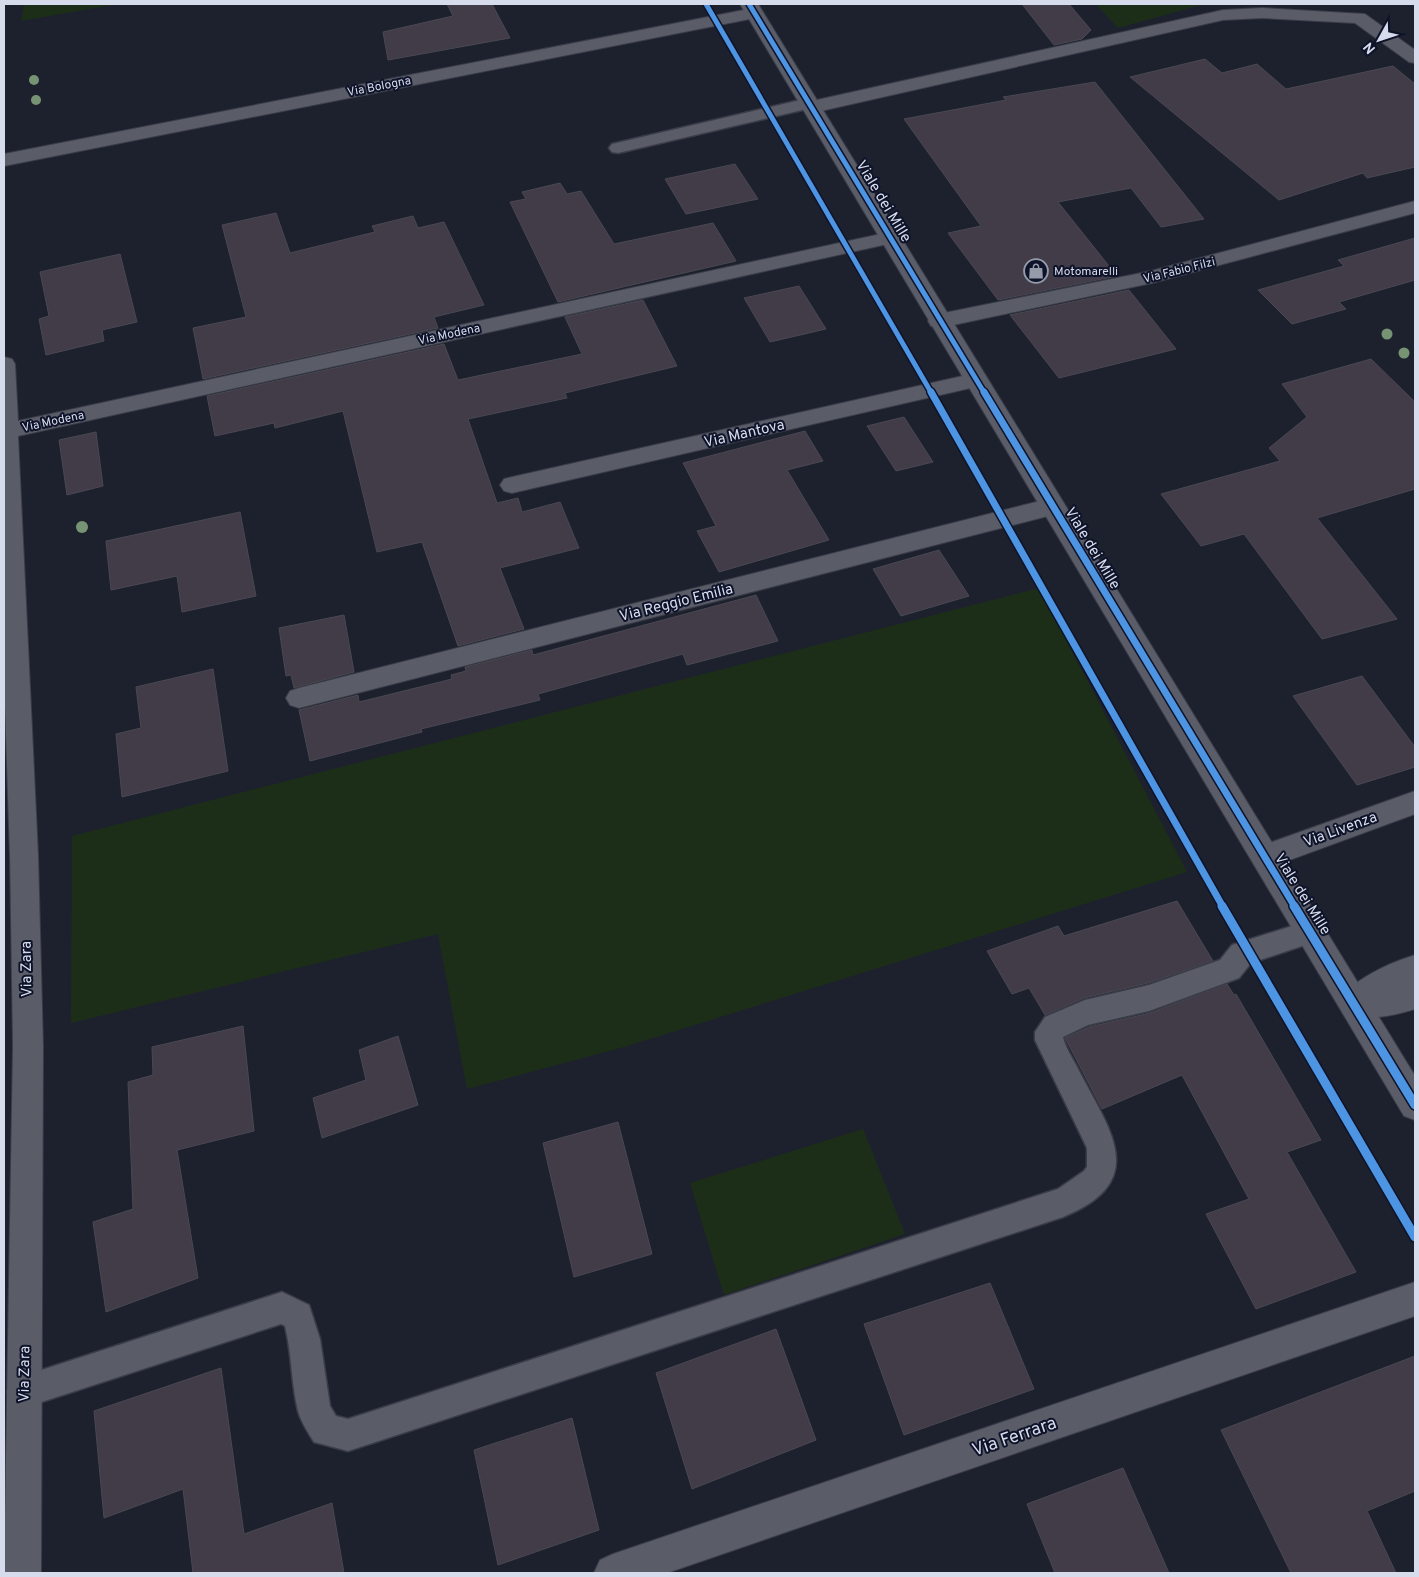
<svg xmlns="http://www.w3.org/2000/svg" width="1419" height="1577" viewBox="0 0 1419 1577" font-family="Overpass,sans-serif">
<rect width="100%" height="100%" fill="#1d212e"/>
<g fill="#1d2e18">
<polygon points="24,4 118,4 21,21"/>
<polygon points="1096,4 1204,4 1118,28"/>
<polygon points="1039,588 1187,872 624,1047 467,1089 438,934 71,1023 72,836"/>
<polygon points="863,1129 905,1234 724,1295 690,1183"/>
</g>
<g fill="#413c48" stroke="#4a4851">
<polygon points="447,4 492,4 510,38 388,60 383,32 453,16"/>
<polygon points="1022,4 1069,4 1091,30 1082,39 1054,45"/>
<polygon points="1205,59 1222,73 1257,64 1286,89 1393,66 1415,84 1415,167 1367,178 1363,173 1279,200 1130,77"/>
<polygon points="1095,82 1204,219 1161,227 1131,188 1058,202 1117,276 998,300 948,233 981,226 904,119 1006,100 1003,97"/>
<polygon points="735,164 758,199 686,214 665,179"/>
<polygon points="560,183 567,194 581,191 614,244 713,223 736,261 558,302 510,202 526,199 522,192"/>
<polygon points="276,213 290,253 375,232 372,226 413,216 418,228 444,222 484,305 434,317 438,328 203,379 193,328 246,317 222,225"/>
<polygon points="1415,238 1415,280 1339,302 1346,309 1292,324 1258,290 1344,266 1338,260"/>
<polygon points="120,254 137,322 102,330 104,341 46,355 39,319 49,316 40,272"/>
<polygon points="799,286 826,329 770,342 744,298"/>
<polygon points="1129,290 1176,349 1059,378 1010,315"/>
<polygon points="643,300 677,366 565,393 567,398 468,419 497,503 518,498 522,512 560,502 579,548 500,568 524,629 458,646 422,542 377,552 343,411 275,428 274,423 215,436 207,396 444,344 458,380 582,354 565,317"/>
<polygon points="1371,359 1415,402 1415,489 1317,518 1397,619 1322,639 1244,534 1201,546 1161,494 1280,461 1269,448 1307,417 1282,384"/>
<polygon points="904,417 933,462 896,471 867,426"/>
<polygon points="805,431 823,461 787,470 829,540 719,572 697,531 716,526 683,463"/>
<polygon points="96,432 103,486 67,495 59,440"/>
<polygon points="240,512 256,596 182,612 177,576 111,590 106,541"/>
<polygon points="939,550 969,596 901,616 873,569"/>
<polygon points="756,595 778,641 687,665 683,654 538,694 540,700 421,729 422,732 310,761 299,710 358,695 359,702 452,679 451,675 466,671 465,667 532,650 533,655"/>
<polygon points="344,615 354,672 294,688 291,675 286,676 279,628"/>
<polygon points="213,669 228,771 122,797 116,734 141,728 136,687"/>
<polygon points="1362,676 1415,747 1415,767 1357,785 1293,696"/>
<polygon points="1177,901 1213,961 1148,983 1084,998 1045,1015 1029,988 1012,994 987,951 1058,926 1064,936"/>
<polygon points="1227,984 1234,995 1236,994 1321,1140 1287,1152 1356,1272 1256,1309 1206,1214 1249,1199 1182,1075 1102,1109 1065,1038 1089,1027 1150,1013"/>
<polygon points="243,1026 254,1131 177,1150 198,1278 106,1312 93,1222 133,1209 128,1082 153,1075 152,1047"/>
<polygon points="398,1036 418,1105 322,1138 313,1098 366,1080 359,1050"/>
<polygon points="618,1122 652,1254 574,1277 543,1143"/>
<polygon points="990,1283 1034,1389 904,1435 864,1324"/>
<polygon points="776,1329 816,1440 692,1489 656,1373"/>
<polygon points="1415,1356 1415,1491 1367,1511 1396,1573 1291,1573 1221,1430"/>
<polygon points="221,1368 244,1534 332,1503 344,1573 193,1573 183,1489 104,1518 94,1411"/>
<polygon points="572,1418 599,1530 498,1565 474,1450"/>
<polygon points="1123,1468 1169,1573 1055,1573 1027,1504"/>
</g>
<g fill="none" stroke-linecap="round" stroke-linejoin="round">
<g stroke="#3a3d49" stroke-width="3">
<g id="service">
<polygon points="809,98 815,99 817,103 815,107 618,153 612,152 609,148 612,144"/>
<path d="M1311,920L1320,924L1324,932L1320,940L1251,963L1239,978L1149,1011L1088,1025L1063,1037C1065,1046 1071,1056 1076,1065C1107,1127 1154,1180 1063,1217L348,1451L314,1442C308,1432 301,1422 298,1411C291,1383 292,1354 285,1326L281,1324L23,1408L12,1403L7,1392L12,1381L23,1376L282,1292L309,1305L320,1339L330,1406L336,1416L348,1419L1058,1189L1084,1171L1087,1167V1148L1035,1040V1032L1045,1017L1085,1000L1149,985L1220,960L1232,945Z"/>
</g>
</g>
<g stroke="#3a3d49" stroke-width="2">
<g id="minor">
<polygon points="754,8 760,9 763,13 760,17 4,166 4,154"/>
<polygon points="1262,8 1365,14 1415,50 1415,63 1409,62 1355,23 1262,18 1223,20 812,113 805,111 803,107 805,103 812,101 1223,10"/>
<polygon points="1415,201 1415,213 1152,283 939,328 931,326 928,321 931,316 939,314 1151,271"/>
<polygon points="890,232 897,234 900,238 897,242 18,436 38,855 43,1046 41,1573 4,1573 13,1046 10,855 4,677 4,357 12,359 15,364 18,421"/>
<polygon points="976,373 984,375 987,380 984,385 512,493 504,491 500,485 504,479 512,477"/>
<polygon points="1052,498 1060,501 1064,507 1060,513 299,708 290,705 286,698 290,691 299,688"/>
<polygon points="1415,791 1415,814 1265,869 1255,866 1251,857 1255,848"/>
<path d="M1415,955V1009C1392,1016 1366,1022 1343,1013L1339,1003C1349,980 1392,962 1415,955Z"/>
<polygon points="1415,1282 1415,1316 667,1573 594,1573 600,1560 613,1554"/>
</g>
</g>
<g stroke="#3a3d49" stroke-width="2">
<polygon id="tertiary" points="740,4 758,4 1415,1076 1415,1120 1404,1116"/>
</g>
<use href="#service" fill="#5a5c67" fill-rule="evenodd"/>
<use href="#minor" fill="#5a5c67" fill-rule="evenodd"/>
<use href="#tertiary" fill="#5a5c67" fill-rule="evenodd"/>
<g stroke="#0e132a" stroke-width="8">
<g id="cycleway-far2">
<polyline points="706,4 932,394"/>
<polyline points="749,4 985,394"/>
</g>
</g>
<g stroke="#0e132a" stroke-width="10">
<g id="cycleway-far1">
<polyline points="931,392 1223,907"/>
<polyline points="984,392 1295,907"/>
</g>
</g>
<g stroke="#0e132a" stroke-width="12">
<g id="cycleway">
<polyline points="1222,906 1415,1237"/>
<polyline points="1294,906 1415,1105"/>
</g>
</g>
<use href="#cycleway-far2" stroke="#4d94e3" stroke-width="5"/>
<use href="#cycleway-far1" stroke="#4d94e3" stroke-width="7"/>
<use href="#cycleway" stroke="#4d94e3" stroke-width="9"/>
</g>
<g fill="#769473">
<circle cx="34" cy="80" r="5"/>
<circle cx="36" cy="100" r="5"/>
<circle cx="1387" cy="334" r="5.5"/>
<circle cx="1404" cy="353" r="5.5"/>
<circle cx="82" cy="527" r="6"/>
</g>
<defs>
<g id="shop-ring" transform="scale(1.25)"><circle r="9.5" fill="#0e132a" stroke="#969baa" stroke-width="1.5"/><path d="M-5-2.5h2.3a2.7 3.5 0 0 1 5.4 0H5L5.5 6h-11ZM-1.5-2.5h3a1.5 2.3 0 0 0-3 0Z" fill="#969baa"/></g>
</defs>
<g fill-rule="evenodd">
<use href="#shop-ring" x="1036" y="271"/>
</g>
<g text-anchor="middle" stroke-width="4" stroke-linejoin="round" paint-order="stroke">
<g font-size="12" fill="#d7dcec" stroke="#0e132a">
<text transform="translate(379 86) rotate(-11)" y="4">Via Bologna</text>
<text transform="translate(1179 270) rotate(-14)" y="4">Via Fabio Filzi</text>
<text transform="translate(449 334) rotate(-12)" y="4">Via Modena</text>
<text transform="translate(53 421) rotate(-12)" y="4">Via Modena</text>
</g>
<g font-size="12" fill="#d7dcec" stroke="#0e132a" text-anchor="start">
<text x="1054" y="275">Motomarelli</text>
</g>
<g font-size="15" fill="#d7dcec" stroke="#0e132a">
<text transform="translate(884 201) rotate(59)" y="5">Viale dei Mille</text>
<text transform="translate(744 433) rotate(-13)" y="5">Via Mantova</text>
<text transform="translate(1093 548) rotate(59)" y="5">Viale dei Mille</text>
<text transform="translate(676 602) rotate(-14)" y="5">Via Reggio Emilia</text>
<text transform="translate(1340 829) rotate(-20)" y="5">Via Livenza</text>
<text transform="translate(1303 894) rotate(58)" y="5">Viale dei Mille</text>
<text transform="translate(26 969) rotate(-91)" y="5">Via Zara</text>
<text transform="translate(24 1374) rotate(-89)" y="5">Via Zara</text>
</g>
<g font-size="18" fill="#d7dcec" stroke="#0e132a">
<text transform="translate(1014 1436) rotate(-19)" y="6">Via Ferrara</text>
</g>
</g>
<rect width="1419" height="1577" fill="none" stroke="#d7dcec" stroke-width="10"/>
<g transform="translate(1379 40) rotate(230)" stroke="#0e132a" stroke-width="4" paint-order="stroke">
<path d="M0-4L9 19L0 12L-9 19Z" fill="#d7dcec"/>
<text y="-8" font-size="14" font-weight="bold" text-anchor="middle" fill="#d7dcec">N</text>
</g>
</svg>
